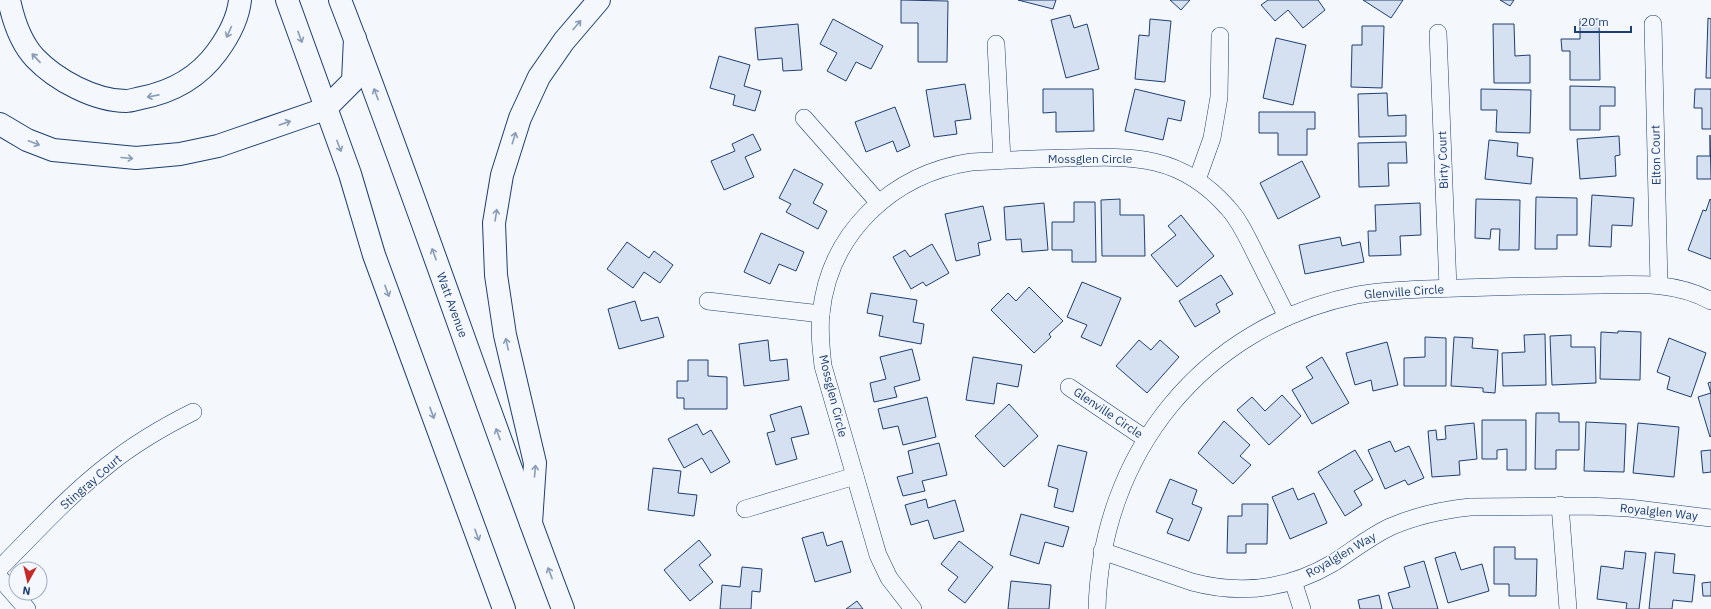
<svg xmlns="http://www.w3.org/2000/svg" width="1711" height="609" viewBox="0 0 1711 609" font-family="'IBM Plex Sans',sans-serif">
<rect width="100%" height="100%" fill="#f4f7fb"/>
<g fill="#d5e0f0" stroke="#1d3f73">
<polygon points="901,0 948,1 947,62 918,62 918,23 901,23"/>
<polygon points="1018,0 1056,0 1053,9"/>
<polygon points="1170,0 1190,0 1181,10"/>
<polygon points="1268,0 1318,0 1325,10 1303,28 1288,10 1275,21 1261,5"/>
<polygon points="1363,0 1403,0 1391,18"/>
<polygon points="1500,0 1514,0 1510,6"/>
<polygon points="1070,15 1074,28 1087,24 1099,69 1066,78 1051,20"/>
<polygon points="1708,18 1711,19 1711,78 1706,78"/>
<polygon points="833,19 883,46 871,69 856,62 846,81 827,71 837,53 820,44"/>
<polygon points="1150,19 1171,21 1165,82 1135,79 1139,35 1149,36"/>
<polygon points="1580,19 1599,19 1600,80 1570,80 1570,51 1562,51 1561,39 1580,39"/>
<polygon points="798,24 802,70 783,71 782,58 758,60 755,28"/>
<polygon points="1493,24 1514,24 1515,56 1530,55 1530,83 1494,83"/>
<polygon points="1362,26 1384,26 1382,88 1351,87 1352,45 1362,45"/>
<polygon points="1276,38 1306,45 1293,105 1263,98"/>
<polygon points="719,56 750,65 744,86 761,91 755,111 733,105 735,95 710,88"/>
<polygon points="965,84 971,119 955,121 957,134 934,137 926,90"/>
<polygon points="1570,86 1615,87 1615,106 1600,106 1600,130 1570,130"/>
<polygon points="1043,89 1093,89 1094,131 1056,132 1056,112 1043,113"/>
<polygon points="1135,89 1185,101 1181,121 1168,118 1163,140 1125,131"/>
<polygon points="1481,89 1531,90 1530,133 1496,132 1497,110 1481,110"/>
<polygon points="1695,89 1711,89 1711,129 1702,129 1702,108 1694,108"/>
<polygon points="1387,93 1388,116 1406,115 1406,136 1359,137 1358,94"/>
<polygon points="895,107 910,146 897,152 893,141 866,152 855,122"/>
<polygon points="1259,112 1315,112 1315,129 1307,129 1307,155 1278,155 1278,133 1259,133"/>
<polygon points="753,134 761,150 745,157 754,177 724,190 711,161 735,151 732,144"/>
<polygon points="1710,135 1711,179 1697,179 1697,156 1710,156"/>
<polygon points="1619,136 1620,155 1615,156 1616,176 1580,179 1577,139"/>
<polygon points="1489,140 1518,143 1517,156 1533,158 1531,184 1485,179"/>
<polygon points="1406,142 1407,163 1388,163 1389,186 1359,187 1358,143"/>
<polygon points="1302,161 1320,197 1278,219 1260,183"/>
<polygon points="794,169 823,184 813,203 827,211 818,229 786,212 791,204 779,198"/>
<polygon points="1592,195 1634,198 1632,226 1612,225 1611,247 1589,246"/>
<polygon points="1536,197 1577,198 1577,235 1557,235 1557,249 1535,249"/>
<polygon points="1120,199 1120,215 1144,215 1145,256 1102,256 1101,200"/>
<polygon points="1476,199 1520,200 1519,250 1499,250 1500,229 1491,229 1490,239 1475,238"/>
<polygon points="1710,199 1711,200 1711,259 1688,250 1703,210 1706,211"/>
<polygon points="1074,202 1095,202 1096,262 1072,262 1072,250 1052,250 1052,222 1074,222"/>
<polygon points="1044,203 1048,250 1022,252 1021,239 1006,240 1004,207"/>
<polygon points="1420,203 1421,235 1400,236 1401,255 1369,256 1368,231 1376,231 1375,205"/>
<polygon points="983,206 991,240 978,243 980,255 956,261 945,214"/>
<polygon points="1181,215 1214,256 1177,287 1151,255 1176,235 1168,226"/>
<polygon points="761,233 804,252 796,271 779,264 770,284 744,272"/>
<polygon points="1340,237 1342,246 1360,242 1364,262 1305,274 1299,245"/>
<polygon points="627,242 649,258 654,251 673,265 660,283 644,272 633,288 607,269"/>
<polygon points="932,244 949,273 926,286 923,282 911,289 893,257 905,250 910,257"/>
<polygon points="1221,275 1233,294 1216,304 1220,312 1195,327 1179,301"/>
<polygon points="1082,282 1121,298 1101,346 1081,337 1087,325 1067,317"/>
<polygon points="1029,287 1063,321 1049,334 1051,337 1034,353 991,310 1008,293 1016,301"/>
<polygon points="871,293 917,300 913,322 924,324 921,344 879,336 883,316 867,313"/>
<polygon points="635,301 641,321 658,317 664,337 619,349 608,309"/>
<polygon points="1618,331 1641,332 1640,380 1600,379 1601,332 1618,333"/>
<polygon points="1545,334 1546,385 1503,386 1502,353 1525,352 1524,335"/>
<polygon points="1571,335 1571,347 1595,347 1596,383 1552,385 1550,336"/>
<polygon points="1425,337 1446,338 1446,386 1404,386 1404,358 1425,357"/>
<polygon points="1454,337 1473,338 1472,348 1498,350 1495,393 1483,392 1483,388 1451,386"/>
<polygon points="1669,338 1706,353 1691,397 1667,389 1670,377 1657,372"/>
<polygon points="768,340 770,361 787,359 789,380 744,386 739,344"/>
<polygon points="1139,340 1151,350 1160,340 1179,357 1147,393 1116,366"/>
<polygon points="1387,342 1398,385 1373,391 1371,380 1355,385 1346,353"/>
<polygon points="912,349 920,380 894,387 897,397 874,402 870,383 886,379 880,357"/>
<polygon points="973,357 1022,365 1018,387 997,383 994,404 966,400"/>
<polygon points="1322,357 1349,403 1312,424 1292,390 1313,378 1306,367"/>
<polygon points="688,360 708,360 708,376 727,377 727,409 684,409 684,398 677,398 677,381 688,381"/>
<polygon points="1711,382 1711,436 1710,437 1698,397 1711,393 1708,383"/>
<polygon points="1282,395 1301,416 1269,445 1237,410 1252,397 1265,411"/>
<polygon points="927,397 936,437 903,445 898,426 883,429 878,409"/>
<polygon points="1009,404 1038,436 1004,467 975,436"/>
<polygon points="801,406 809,434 791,438 797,459 776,465 767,433 775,431 770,415"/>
<polygon points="1536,413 1559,413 1559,422 1579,422 1579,450 1556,450 1556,469 1535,469"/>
<polygon points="1482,420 1526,420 1526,470 1507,470 1507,449 1497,450 1497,459 1482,459"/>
<polygon points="1224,421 1250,445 1240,456 1251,465 1233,484 1198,453"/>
<polygon points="1586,422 1626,424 1624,472 1584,471"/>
<polygon points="1474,423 1477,459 1459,461 1460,475 1432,477 1428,431 1436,430 1437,440 1446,439 1445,426"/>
<polygon points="1638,423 1679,427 1674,477 1633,473"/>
<polygon points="697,424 703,435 711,430 730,462 711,473 702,458 684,468 668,439"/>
<polygon points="1390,441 1395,452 1409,446 1424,478 1408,485 1405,480 1385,489 1368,450"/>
<polygon points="939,443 947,475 922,481 925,491 903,496 897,477 913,473 908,451"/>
<polygon points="1058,445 1087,452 1073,512 1054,507 1058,489 1048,486"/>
<polygon points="1355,450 1373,480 1354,491 1362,505 1345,516 1318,472"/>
<polygon points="1711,450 1711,472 1703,473 1701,451"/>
<polygon points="653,468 681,471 678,493 697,495 694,516 648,510"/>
<polygon points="1170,479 1197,490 1192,504 1202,508 1189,541 1167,533 1173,519 1156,512"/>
<polygon points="1293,488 1298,500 1314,493 1327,523 1290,539 1272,497"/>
<polygon points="926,499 928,508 955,500 964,531 934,539 928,520 911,525 905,505"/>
<polygon points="1242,504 1268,504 1267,544 1246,544 1246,553 1227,553 1228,516 1242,516"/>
<polygon points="1021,514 1069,527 1063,547 1045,542 1039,564 1010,555"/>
<polygon points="823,532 827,546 842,541 851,572 815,582 802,538"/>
<polygon points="699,540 711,555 699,565 713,582 690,601 664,570"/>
<polygon points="959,541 993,567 965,603 948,590 958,577 941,564"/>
<polygon points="1494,547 1515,547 1515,559 1537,559 1536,596 1509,596 1509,584 1494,584"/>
<polygon points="1625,551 1646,553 1639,609 1626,609 1627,603 1597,599 1601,566 1623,569"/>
<polygon points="1455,552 1461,570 1482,564 1489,591 1448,603 1435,558"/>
<polygon points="1655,552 1675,554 1673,573 1695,575 1692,602 1673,600 1672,609 1649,609"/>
<polygon points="1424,561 1438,609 1393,609 1388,593 1410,587 1404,567"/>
<polygon points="742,567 762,569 760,592 752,591 751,609 720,609 722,585 740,587"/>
<polygon points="1011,581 1051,585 1049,609 1008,609"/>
<polygon points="1711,582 1711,596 1703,596 1702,583"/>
<polygon points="1379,595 1382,609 1360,609 1358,600"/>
<polygon points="857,601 863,609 846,609"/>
</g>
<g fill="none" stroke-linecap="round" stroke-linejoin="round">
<g stroke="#1d3f73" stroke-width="18">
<g id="minor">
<polyline points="1653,24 1659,285"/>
<polyline points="1438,33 1448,288"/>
<polyline points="996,44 1002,160"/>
<polyline points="804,118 879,203"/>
<polyline points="1197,180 1212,138 1219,97 1220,36"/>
<polyline points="708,301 821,314"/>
<polyline points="1069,387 1146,439"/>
<polyline points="1560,505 1568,609"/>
<polyline points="745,509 855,476"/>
<path d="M1102,551L1192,582C1241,595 1289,589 1333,563C1352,551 1369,537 1390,527C1415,516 1442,510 1470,507L1588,506L1629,508L1711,518"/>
<path d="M0,568C35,533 69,495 108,465C134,444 163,427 193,412"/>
<polyline points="0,578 27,609"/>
<polyline points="1293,581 1302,609"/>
<path d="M913,609L889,578L878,555L823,366C821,348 819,332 821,314C829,233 892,174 971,162C1003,160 1036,159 1068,158C1133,156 1181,154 1228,208C1240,221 1248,239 1256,255C1266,275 1277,296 1287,317"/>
<path d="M1097,609C1101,453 1203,326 1357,295C1379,291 1402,290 1425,289C1460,288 1494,287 1529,286C1553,286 1577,285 1602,285C1639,284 1677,282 1711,301"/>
</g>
</g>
<g stroke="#1d3f73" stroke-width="24">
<g id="primary">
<polyline points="287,0 350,174 374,255 504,609"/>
<path d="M340,0C418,202 486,407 563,609"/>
</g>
</g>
<g stroke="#1d3f73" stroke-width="24">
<g id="motorway">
<path d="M9,0C13,19 21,43 35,58C56,80 95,101 126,101C131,101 136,99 141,98C172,92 198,78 217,52C228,37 238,19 240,0"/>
<polyline points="0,124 27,140 53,150 136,158 180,154 218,146 325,109 353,81 355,38"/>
<polyline points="531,523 535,463 505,335 496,275 494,223 502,175 520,118 539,77 564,41 599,0"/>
</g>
</g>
<use href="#minor" stroke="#f4f7fb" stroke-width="17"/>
<use href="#primary" stroke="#f4f7fb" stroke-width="22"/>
<use href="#motorway" stroke="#f4f7fb" stroke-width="22"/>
</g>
<defs><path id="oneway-shaft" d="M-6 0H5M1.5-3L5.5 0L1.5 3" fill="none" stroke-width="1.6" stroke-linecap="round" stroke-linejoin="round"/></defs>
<g stroke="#889bb7">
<use href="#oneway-shaft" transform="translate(577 25) rotate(-50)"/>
<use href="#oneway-shaft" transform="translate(229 32) rotate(114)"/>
<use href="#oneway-shaft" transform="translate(300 37) rotate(70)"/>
<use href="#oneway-shaft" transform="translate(36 58) rotate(-133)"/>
<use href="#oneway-shaft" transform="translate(376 94) rotate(-111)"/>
<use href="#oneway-shaft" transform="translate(153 96) rotate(169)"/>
<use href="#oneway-shaft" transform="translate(285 123) rotate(-19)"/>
<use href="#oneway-shaft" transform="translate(514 138) rotate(-73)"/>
<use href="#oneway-shaft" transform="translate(34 143) rotate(21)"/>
<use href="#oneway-shaft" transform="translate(339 146) rotate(69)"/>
<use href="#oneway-shaft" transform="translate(127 158) rotate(5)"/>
<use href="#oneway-shaft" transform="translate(496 215) rotate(-81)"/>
<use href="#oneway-shaft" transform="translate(434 254) rotate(-110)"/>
<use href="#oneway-shaft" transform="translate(387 291) rotate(70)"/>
<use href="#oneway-shaft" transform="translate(507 344) rotate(-103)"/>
<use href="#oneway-shaft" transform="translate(432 413) rotate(70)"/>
<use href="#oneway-shaft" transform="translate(498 434) rotate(-110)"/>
<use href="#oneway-shaft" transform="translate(535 471) rotate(-85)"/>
<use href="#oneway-shaft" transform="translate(477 535) rotate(70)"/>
<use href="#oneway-shaft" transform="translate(550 573) rotate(-111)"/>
</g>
<g text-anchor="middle" stroke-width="3" stroke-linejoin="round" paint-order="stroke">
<g font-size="12" fill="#1d3f73" stroke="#f4f7fb">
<text transform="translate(1656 155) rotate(-91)" y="4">Elton Court</text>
<text x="1090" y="163">Mossglen Circle</text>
<text transform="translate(1443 160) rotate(-92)" y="4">Birty Court</text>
<text transform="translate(1404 292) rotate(-4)" y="4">Glenville Circle</text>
<text transform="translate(452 305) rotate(70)" y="4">Watt Avenue</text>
<text transform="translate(833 396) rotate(76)" y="4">Mossglen Circle</text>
<text transform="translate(1108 413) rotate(34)" y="4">Glenville Circle</text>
<text transform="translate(91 482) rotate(-41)" y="4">Stingray Court</text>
<text transform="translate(1659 512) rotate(6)" y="4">Royalglen Way</text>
<text transform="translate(1341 555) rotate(-30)" y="4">Royalglen Way</text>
</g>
</g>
<g transform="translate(28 581) rotate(188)"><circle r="19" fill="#f4f7fb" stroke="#9eadc5"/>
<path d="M0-3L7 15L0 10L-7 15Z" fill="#c62828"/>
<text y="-6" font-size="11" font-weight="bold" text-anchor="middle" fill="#1d3f73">N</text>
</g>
<path d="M1575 26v6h56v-6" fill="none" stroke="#1d3f73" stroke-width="2"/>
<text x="1581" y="26" font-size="12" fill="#1d3f73" stroke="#f4f7fb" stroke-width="3" paint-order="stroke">20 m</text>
</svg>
